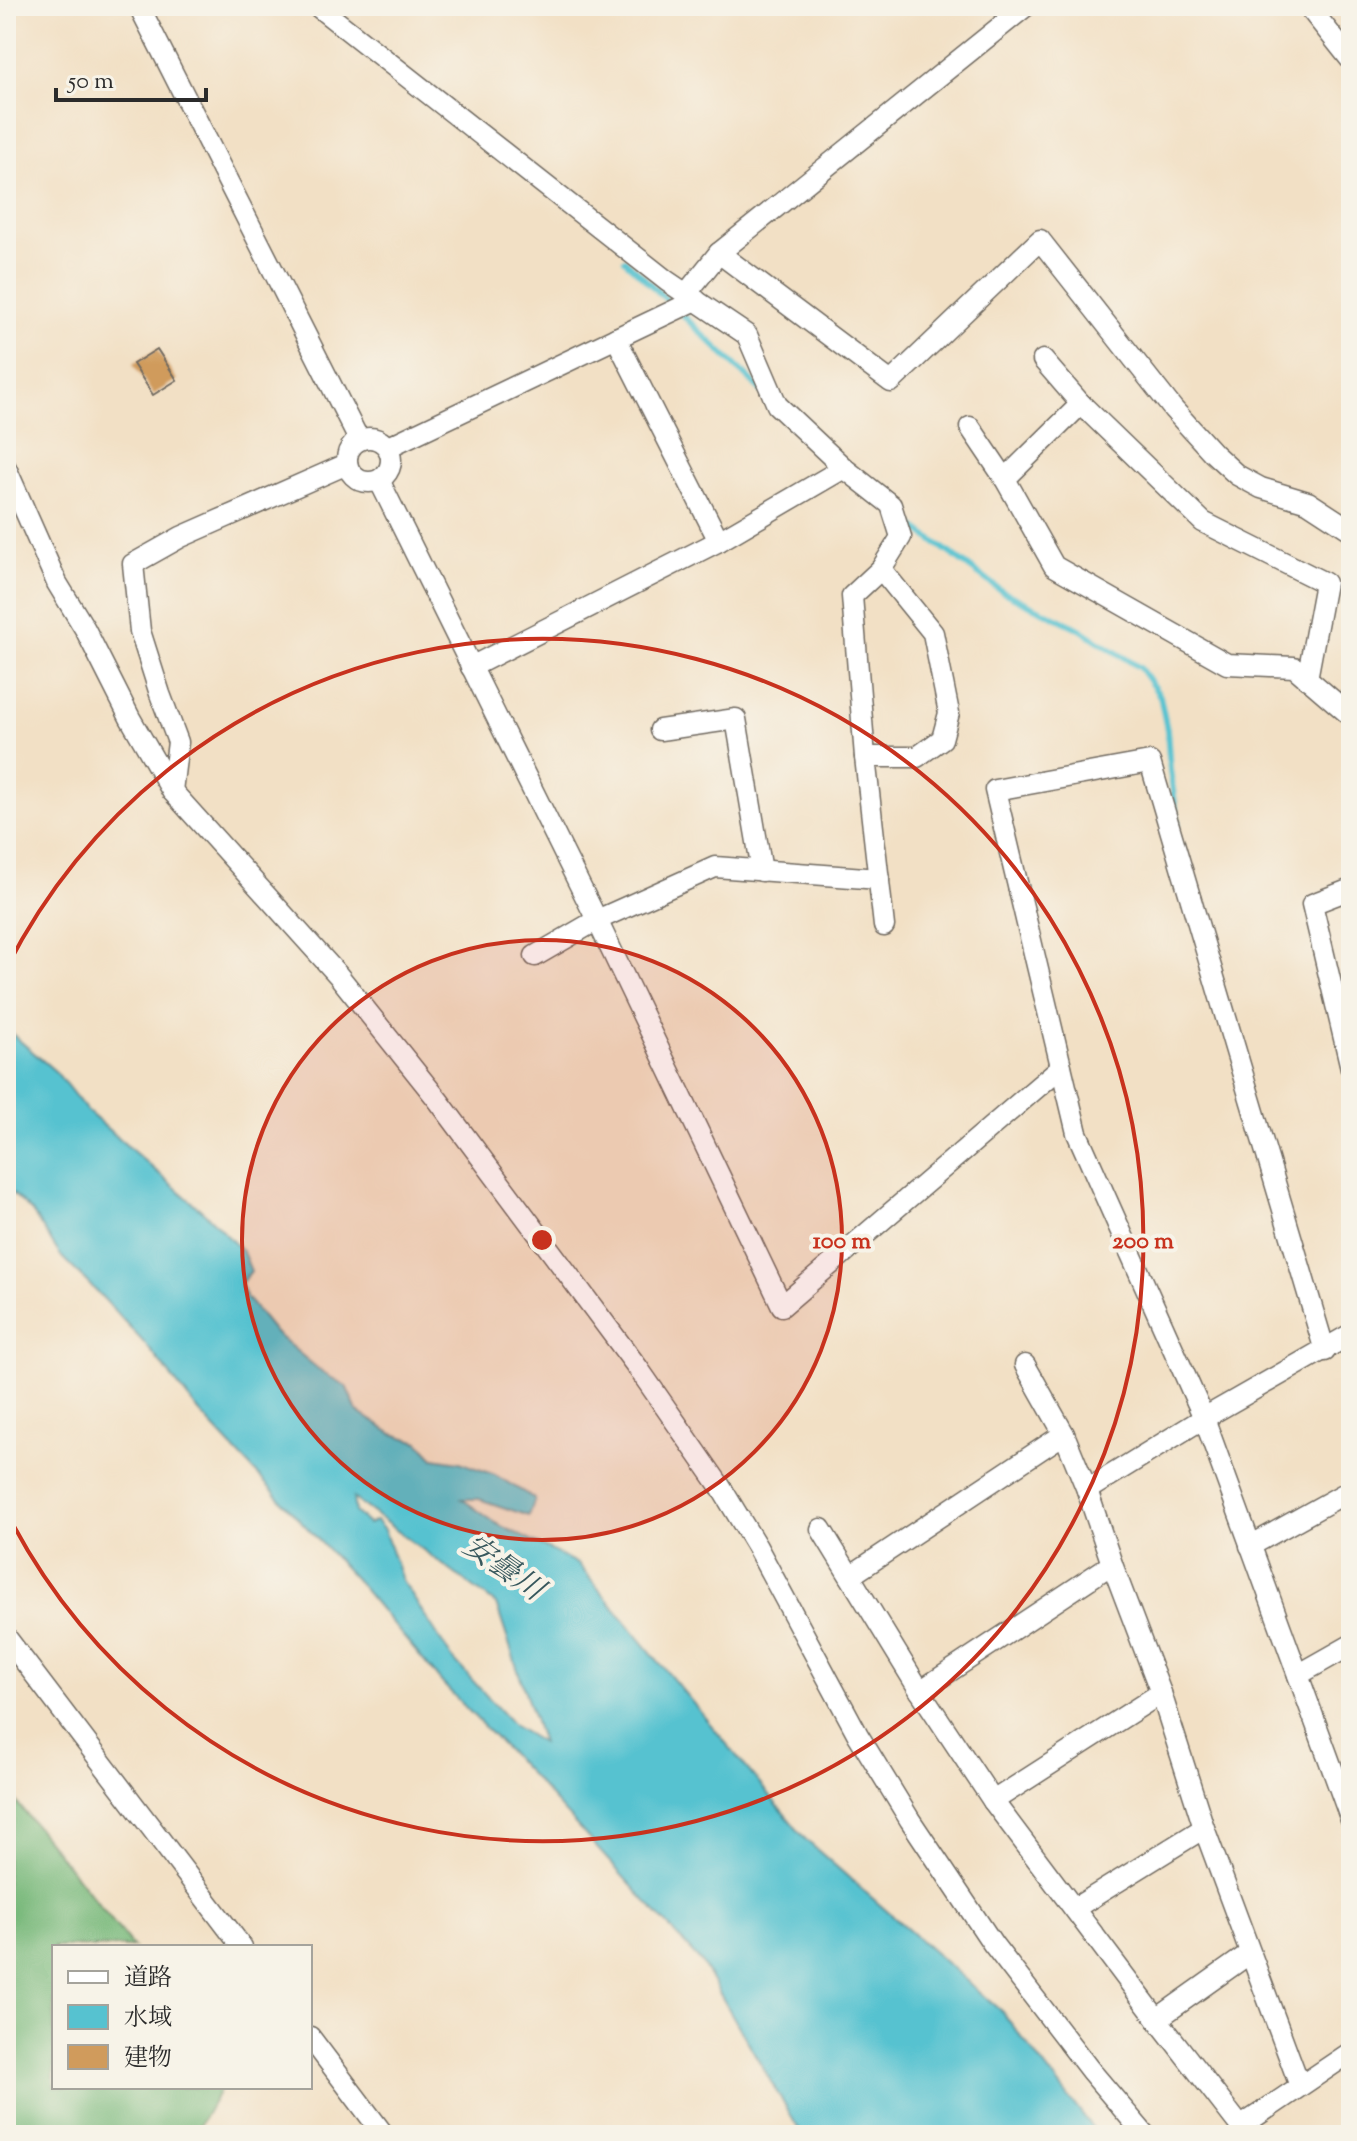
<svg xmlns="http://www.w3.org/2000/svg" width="1357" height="2141" viewBox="0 0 1357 2141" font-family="'Sorts Mill Goudy','Noto Serif JP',serif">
<rect width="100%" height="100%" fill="#f7f3e8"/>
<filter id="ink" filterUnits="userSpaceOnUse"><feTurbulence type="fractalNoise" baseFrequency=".0125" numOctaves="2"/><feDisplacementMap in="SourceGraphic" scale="16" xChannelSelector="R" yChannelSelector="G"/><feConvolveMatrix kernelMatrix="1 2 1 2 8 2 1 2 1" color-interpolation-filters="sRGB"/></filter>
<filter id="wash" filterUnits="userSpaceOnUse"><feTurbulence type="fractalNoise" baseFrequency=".006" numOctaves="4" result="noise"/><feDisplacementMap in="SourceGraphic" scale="32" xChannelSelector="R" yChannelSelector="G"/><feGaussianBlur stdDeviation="1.8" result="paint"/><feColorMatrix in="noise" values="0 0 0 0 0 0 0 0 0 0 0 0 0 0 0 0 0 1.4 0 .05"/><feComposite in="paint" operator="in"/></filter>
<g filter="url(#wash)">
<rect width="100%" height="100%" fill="#f2e0c5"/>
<polygon fill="#79b97b" stroke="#527253" stroke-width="2" points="6,1789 133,1947 54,1947 54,2087 221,2087 194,2135 6,2135"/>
<path fill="#56c2d0" stroke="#40767e" stroke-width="2" fill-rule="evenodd" d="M6,1026L12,1034L56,1072L87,1111L209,1217L243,1252L251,1271L241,1283L245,1296L275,1333L323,1373L346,1386L357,1411L393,1434L419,1442L434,1458L460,1462L495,1475L535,1499L529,1516L479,1499H462L497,1524L578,1564L806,1840L1002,2012L1098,2135H802L702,1963L528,1772L444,1685L355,1579L201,1414L146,1345L105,1300L61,1256L32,1212L6,1187ZM353,1498L496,1604L542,1743L514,1726L452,1658L402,1580L384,1530L376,1521L368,1524L355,1512Z"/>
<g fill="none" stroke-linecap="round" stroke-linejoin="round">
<g stroke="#56c2d0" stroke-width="6">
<polyline points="625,260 764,393"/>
<polyline points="901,515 917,529 1003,592 1080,629 1140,668 1160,696 1167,730 1170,770 1178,824"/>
</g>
</g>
<g id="blocks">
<polygon fill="#d09b5c" points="157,349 177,380 153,395 133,364"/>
</g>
</g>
<g filter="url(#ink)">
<use href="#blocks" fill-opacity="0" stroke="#716a61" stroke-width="2"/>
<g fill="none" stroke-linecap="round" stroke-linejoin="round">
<g stroke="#716a61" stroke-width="23">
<g id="minor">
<polyline points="139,6 359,440"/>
<polyline points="317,6 667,281 747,335 777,405 844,468 891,505 901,537 881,569 852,596 865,757 884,926"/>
<polyline points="1308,6 1351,60"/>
<polyline points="719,253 891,382 1040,240 1173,409 1213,453 1237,475 1261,488 1308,502 1351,530"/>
<polyline points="686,294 719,253 1026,6"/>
<polyline points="616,338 719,541"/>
<polyline points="1043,360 1081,404"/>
<polyline points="970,427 1005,479"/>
<circle cx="369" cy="460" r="22"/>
<polyline points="388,447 696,300"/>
<polyline points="6,468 57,583 85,629 130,718 172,791 338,975 438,1100 638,1368 720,1486 757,1547 858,1735 910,1820 993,1944 1090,2070 1145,2135"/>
<polyline points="379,480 597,920 782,1306 1061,1067"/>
<polyline points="471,667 719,541 844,468"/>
<polyline points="1307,679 1325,583 1203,522 1081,404 1005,479 1054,566 1227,664 1294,667 1351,716"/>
<polyline points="660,730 736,719 762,871"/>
<polyline points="865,757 917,757 942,739 949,713 933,633 881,569"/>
<polyline points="172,791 178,742 160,694 140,631 133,564 181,537 347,464"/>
<polyline points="1351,889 1312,904 1351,1068"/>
<polyline points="535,956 597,920 715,867 879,879"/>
<polyline points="1325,1351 1150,762 995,790 1077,1133 1204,1418 1351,1820"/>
<polyline points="1025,1365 1064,1434 1087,1490 1112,1564 1161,1693 1204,1828 1300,2086"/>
<polyline points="1087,1490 1204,1418 1351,1334"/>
<polyline points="821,1529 920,1691 993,1801 1157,2019 1247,2135"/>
<polyline points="1250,1546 1351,1490"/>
<polyline points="850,1576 1064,1434"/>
<polyline points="6,1637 242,1947"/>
<polyline points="1298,1675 1351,1645"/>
<polyline points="920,1691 1112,1564"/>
<polyline points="993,1801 1161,1693"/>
<polyline points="1075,1908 1204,1828"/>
<polyline points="1157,2019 1250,1953"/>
<polyline points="310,2037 384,2135"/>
<polyline points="1240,2127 1351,2052"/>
</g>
</g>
<use href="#minor" stroke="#fff" stroke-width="20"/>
</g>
</g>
<circle cx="542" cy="1240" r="300" fill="#c8321e" fill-opacity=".12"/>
<g fill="none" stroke="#c8321e" stroke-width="4">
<circle cx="542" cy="1240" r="300"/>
<path d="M7 967A601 601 0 1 1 7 1513"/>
</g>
<g text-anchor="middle" stroke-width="8" stroke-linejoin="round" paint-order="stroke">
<g font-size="30" font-style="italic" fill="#38585d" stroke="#f7f3e8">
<text transform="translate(504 1567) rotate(35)" y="10">安曇川</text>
</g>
</g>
<circle cx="542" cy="1240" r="12" fill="#c8321e" stroke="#f7f3e8" stroke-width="4"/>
<g font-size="24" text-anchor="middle" font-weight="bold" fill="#c8321e" stroke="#f7f3e8" stroke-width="8" stroke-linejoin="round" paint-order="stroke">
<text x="842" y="1248">100 m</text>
<text x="1143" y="1248">200 m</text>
</g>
<rect width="1357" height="2141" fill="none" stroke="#f7f3e8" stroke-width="32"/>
<rect x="52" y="1945" width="260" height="144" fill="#f7f3e8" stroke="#a5a39c" stroke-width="2"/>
<rect x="68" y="1971" width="40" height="12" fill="#ffffff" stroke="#a5a39c" stroke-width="2"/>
<text x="124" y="1985" font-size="24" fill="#2b2b2b">道路</text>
<rect x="68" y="2005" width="40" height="24" fill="#56c2d0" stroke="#a5a39c" stroke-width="2"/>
<text x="124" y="2025" font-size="24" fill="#2b2b2b">水域</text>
<rect x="68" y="2045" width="40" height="24" fill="#d09b5c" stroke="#a5a39c" stroke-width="2"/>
<text x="124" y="2065" font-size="24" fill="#2b2b2b">建物</text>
<path d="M56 88v12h150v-12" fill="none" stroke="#2b2b2b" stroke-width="4"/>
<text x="68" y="88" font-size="24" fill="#2b2b2b" stroke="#f7f3e8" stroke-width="6" paint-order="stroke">50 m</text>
</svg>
